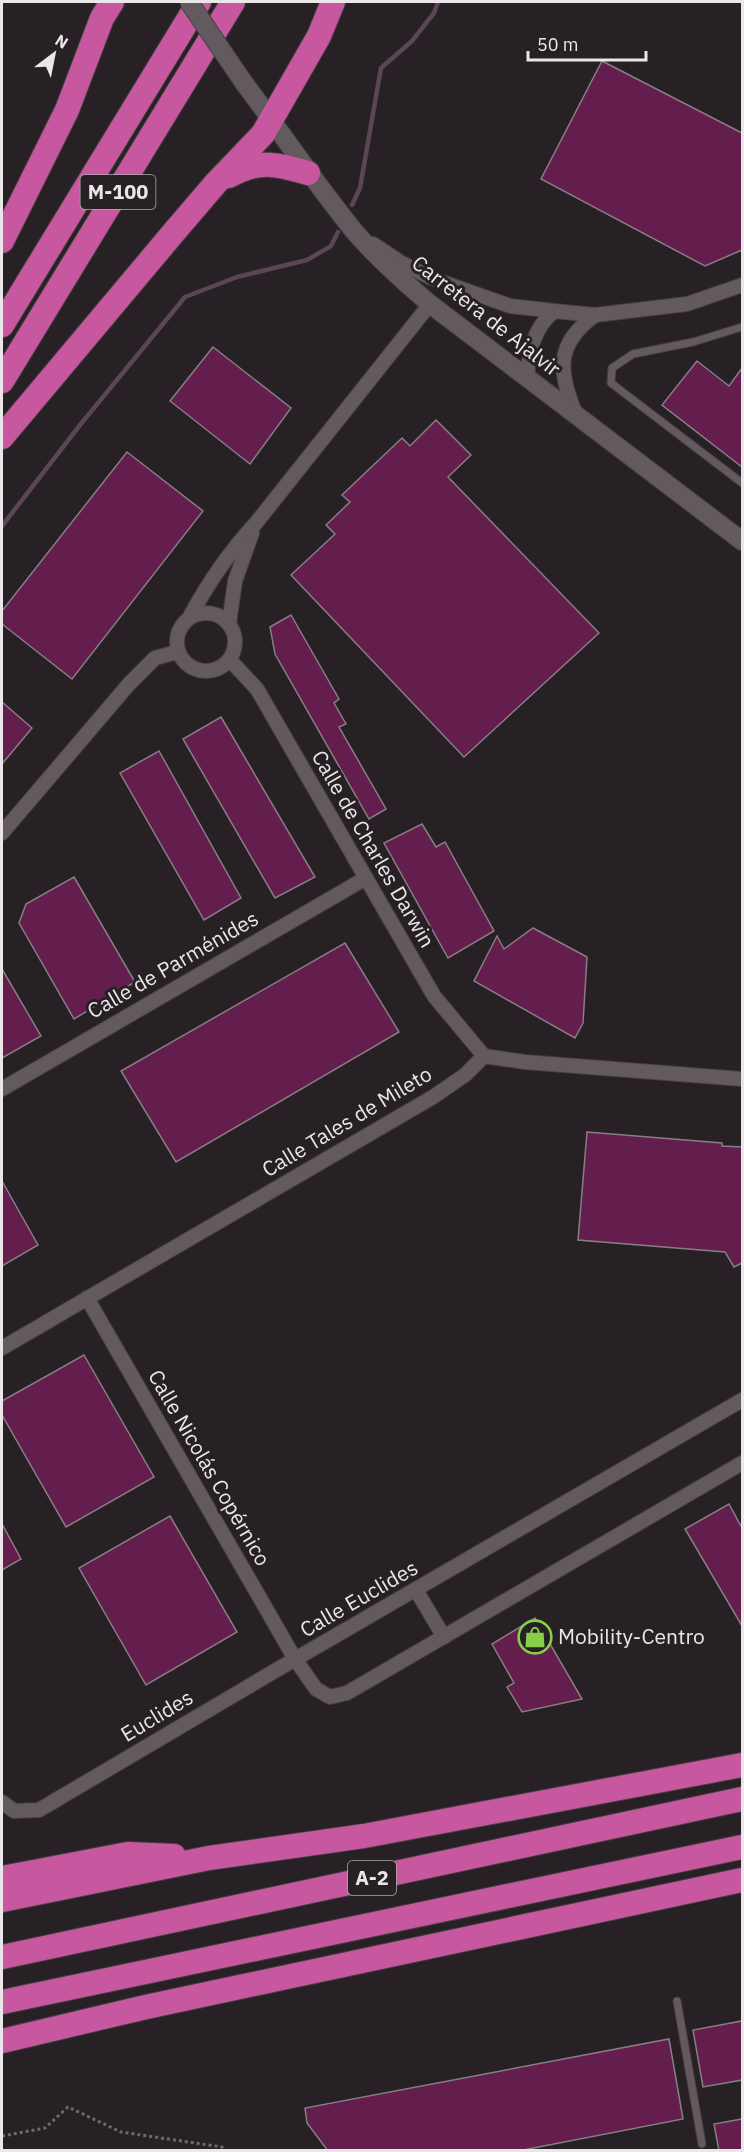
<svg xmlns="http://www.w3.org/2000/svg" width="744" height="2152" viewBox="0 0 744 2152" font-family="'IBM Plex Sans',sans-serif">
<rect width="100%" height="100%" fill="#272024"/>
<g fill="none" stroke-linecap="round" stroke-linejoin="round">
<g stroke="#5c4554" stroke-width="4.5">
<polyline points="352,205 360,188 381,68 412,41 434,13 438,2"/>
<polyline points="2,526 80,425 185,297 237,277 307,260 331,246 338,232"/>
</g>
</g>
<g fill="#631e4d" stroke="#877e83" stroke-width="1.5">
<polygon points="602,61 742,133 742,250 705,266 541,179"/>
<polygon points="213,347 291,408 250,464 170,401"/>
<polygon points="697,361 729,386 742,368 742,467 662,405"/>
<polygon points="436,420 471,455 448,477 599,633 464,757 291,575 335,534 326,525 350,502 342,495 402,438 410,446"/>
<polygon points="127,452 203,511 72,679 2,624 2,611"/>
<polygon points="291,615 339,699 334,703 346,724 339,727 386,809 369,819 275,654 270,627"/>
<polygon points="2,702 32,728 2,764"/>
<polygon points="221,717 315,877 275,898 183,739"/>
<polygon points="159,751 241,898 204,920 120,773"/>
<polygon points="422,824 436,847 445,842 494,931 448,958 384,843"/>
<polygon points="74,877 135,982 74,1019 19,923 26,904"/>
<polygon points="533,928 587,957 583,1023 575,1038 474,981 497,936 504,949"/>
<polygon points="345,943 399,1032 176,1162 121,1071"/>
<polygon points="2,969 41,1036 2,1058"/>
<polygon points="587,1132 722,1143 722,1146 742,1147 742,1263 734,1267 725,1252 578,1240"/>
<polygon points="2,1181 38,1245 2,1266"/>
<polygon points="84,1355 154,1477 66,1527 2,1415 2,1401"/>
<polygon points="729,1504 742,1528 742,1626 685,1529"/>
<polygon points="170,1516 237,1632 146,1685 79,1568"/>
<polygon points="2,1524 21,1559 2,1570"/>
<polygon points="535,1618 582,1699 522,1712 507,1687 514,1683 492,1644"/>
<polygon points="742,2021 742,2080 703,2087 693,2030"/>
<polygon points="669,2039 683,2119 518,2151 328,2151 307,2123 305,2108"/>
<polygon points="742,2119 742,2151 719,2151 714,2124"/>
</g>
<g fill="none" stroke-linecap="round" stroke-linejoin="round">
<g stroke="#453f42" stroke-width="9">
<g id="lane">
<polyline points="742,327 693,342 633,354 612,368 611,383 742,483"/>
<polyline points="677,2001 702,2144"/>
</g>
</g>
<g stroke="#453f42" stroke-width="16">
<g id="street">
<polyline points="373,244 400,262 431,278 510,306 554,311 595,315 687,304 742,285"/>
<path d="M527,378C529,351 533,329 554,311"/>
<path d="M576,415C559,372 554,345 595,315"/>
<circle cx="206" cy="642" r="29"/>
<path d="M189,618C208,583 229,552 256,523L430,304"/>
<polyline points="229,624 235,581 252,533"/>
<polyline points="230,660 257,689 434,996 484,1056"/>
<polyline points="2,833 129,684 155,658 177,652"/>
<polyline points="2,1089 366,878"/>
<polyline points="87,1298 295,1659 316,1689 330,1697 347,1693 742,1463"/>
<polyline points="2,1348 433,1097 465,1075 484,1056 525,1062 742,1079"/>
<polyline points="416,1590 444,1637"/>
<polyline points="2,1802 14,1811 39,1810 273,1672 742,1400"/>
</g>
</g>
<g stroke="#453f42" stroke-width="20">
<path id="secondary" d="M244,83C281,132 315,183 354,231C376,257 403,281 430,304L742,541"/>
</g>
<g stroke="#453f42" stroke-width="26">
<g id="highway">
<path d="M229,176C258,159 277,164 308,173"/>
<polyline points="2,241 67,110 102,18 112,2"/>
<polyline points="2,325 199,2"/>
<polyline points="2,381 233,2"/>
<polyline points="2,437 174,232 216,183 263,134 319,36 333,2"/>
<polyline points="2,1878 128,1854 174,1856"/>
<polyline points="2,1900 209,1858 364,1836 742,1765"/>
<polyline points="2,1957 742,1799"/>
<polyline points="2,2002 742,1847"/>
<polyline points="2,2041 146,2007 742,1880"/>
</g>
</g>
<polyline stroke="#6f696d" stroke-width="3" stroke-dasharray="3 3" stroke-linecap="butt" points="2,2136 45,2128 68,2107 121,2132 222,2147 225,2150"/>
<use href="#lane" stroke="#635a5f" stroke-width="7"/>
<use href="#street" stroke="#635a5f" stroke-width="14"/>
<use href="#secondary" stroke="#635a5f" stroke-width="18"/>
<use href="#highway" stroke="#c758a0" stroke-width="24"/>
<g stroke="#453f42" stroke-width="20" stroke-linecap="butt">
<polyline id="secondary-bridge" points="189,2 244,83"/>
</g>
<use href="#secondary-bridge" stroke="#635a5f" stroke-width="18"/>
</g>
<defs>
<g id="shop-ring" transform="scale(1.725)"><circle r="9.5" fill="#272024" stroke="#88cf49" stroke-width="1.5"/><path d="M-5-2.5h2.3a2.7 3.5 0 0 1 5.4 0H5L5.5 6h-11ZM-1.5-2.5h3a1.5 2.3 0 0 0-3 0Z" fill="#88cf49"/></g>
</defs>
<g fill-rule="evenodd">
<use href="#shop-ring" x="535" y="1637"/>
</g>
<g text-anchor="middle" stroke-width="6" stroke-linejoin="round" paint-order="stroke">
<g fill="#272024" stroke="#b0abae" stroke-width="1.5">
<rect x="80.5" y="175" width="75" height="34" rx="4.5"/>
<rect x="348" y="1861" width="48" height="34" rx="4.5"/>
</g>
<g font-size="20" font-weight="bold" fill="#ebe6e9">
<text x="118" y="199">M-100</text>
<text x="372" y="1885">A-2</text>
</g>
<g font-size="21" fill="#ebe6e9" stroke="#272024">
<text transform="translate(486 316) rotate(38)" y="7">Carretera de Ajalvir</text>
<text transform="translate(373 849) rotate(60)" y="7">Calle de Charles Darwin</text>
<text transform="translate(173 965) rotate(-30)" y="7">Calle de Parménides</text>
<text transform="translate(347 1122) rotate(-31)" y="7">Calle Tales de Mileto</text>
<text transform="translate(209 1468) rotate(60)" y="7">Calle Nicolás Copérnico</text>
<text transform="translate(359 1599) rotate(-30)" y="7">Calle Euclides</text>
<text transform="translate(157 1716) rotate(-31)" y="7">Euclides</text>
</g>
<g font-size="21" fill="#ebe6e9" stroke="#272024" text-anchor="start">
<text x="558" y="1644">Mobility-Centro</text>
</g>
</g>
<rect width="744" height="2152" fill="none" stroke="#ebe6e9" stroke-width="6"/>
<g transform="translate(54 54) rotate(32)" stroke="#272024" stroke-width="4.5" paint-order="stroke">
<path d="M0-4.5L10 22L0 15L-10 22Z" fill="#ebe6e9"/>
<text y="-9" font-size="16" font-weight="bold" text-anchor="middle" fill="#ebe6e9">N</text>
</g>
<path d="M528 51v9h118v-9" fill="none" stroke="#ebe6e9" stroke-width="3"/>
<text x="537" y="51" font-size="18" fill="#ebe6e9" stroke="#272024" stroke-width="4.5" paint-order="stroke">50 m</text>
</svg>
